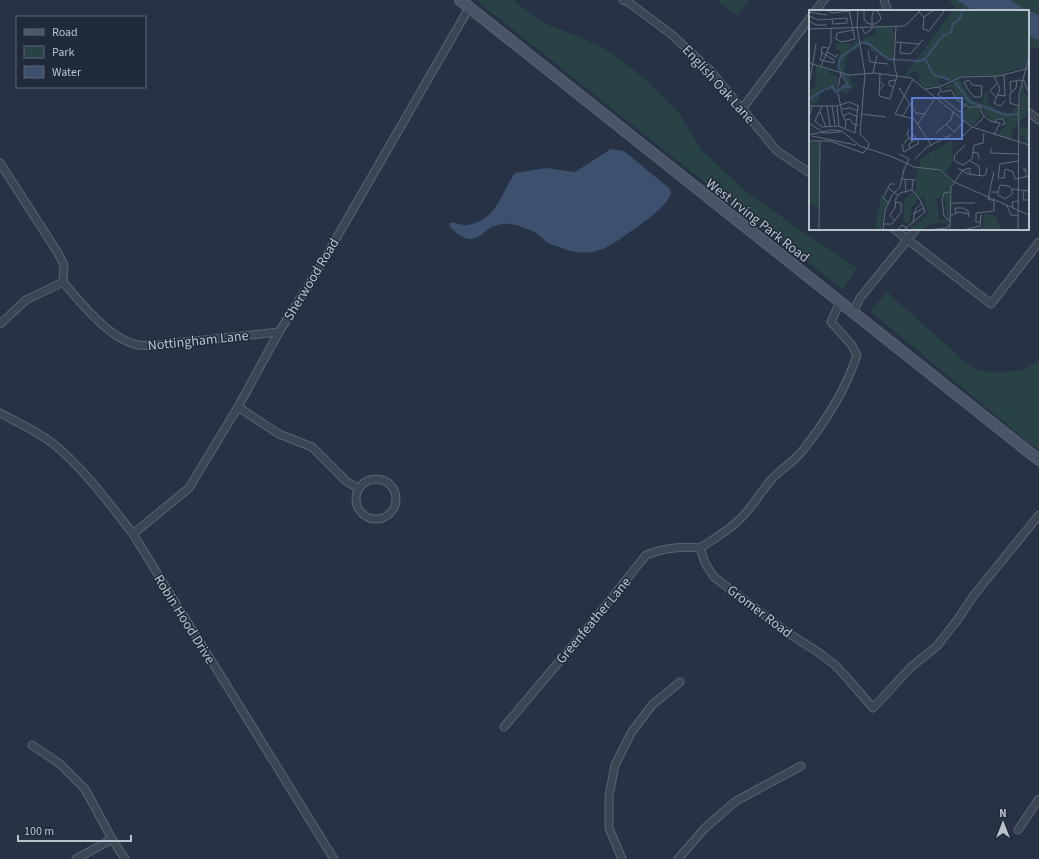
<svg xmlns="http://www.w3.org/2000/svg" width="1039" height="859" viewBox="0 0 1039 859" font-family="'Source Sans 3',sans-serif">
<rect width="100%" height="100%" fill="#273345"/>
<g fill="#294246">
<polygon points="476,0 513,0 541,22 575,35 607,50 644,78 678,112 702,150 744,190 799,229 857,268 843,289 752,220"/>
<polygon points="717,0 749,0 737,15"/>
<polygon points="949,0 1039,0 1039,49 1028,45 1028,11 961,11 956,8"/>
<polygon points="887,292 964,361 978,370 1001,373 1024,369 1039,360 1039,451 870,311"/>
</g>
<g fill="#3d506e">
<polygon points="957,0 1010,0 1023,8 1039,15 1039,40 1028,35 1028,11 973,11"/>
<path d="M611,149L624,151L669,188L671,193C667,206 648,219 637,227C611,245 595,261 562,248C558,246 552,245 548,243C544,240 540,236 536,233C529,229 518,225 510,224C478,221 481,258 449,226L450,223C456,222 462,226 468,225C498,219 500,194 515,173L546,168L575,172Z"/>
</g>
<g fill="none" stroke-linecap="round" stroke-linejoin="round">
<g stroke="#5a6371" stroke-width="9">
<g id="street">
<polyline points="623,0 628,2 671,34 710,70 777,151 810,173"/>
<polyline points="884,0 888,11"/>
<polyline points="815,11 824,0"/>
<polyline points="742,109 810,18"/>
<polyline points="1028,112 1039,120"/>
<path d="M0,163L58,253L64,265L63,282C81,303 109,339 138,345C144,346 151,345 157,345L279,332"/>
<polyline points="894,229 991,304 1039,242"/>
<polyline points="853,312 860,298 916,229"/>
<polyline points="0,324 26,300 63,282"/>
<polyline points="238,407 279,434 312,447 346,481 359,489"/>
<path d="M0,413C17,422 35,430 51,442C81,465 110,504 133,534L334,859"/>
<circle cx="376" cy="499" r="20"/>
<polyline points="133,534 189,488 238,407 279,332 318,270 469,8"/>
<polyline points="700,548 705,563 714,577 788,633 818,652 835,665 849,680 873,708 911,667 937,646 958,619 974,595 1039,515"/>
<path d="M700,548C715,538 730,530 742,517C753,506 761,491 772,479C782,468 795,461 803,450C826,421 846,389 857,355L851,344L831,322L840,302"/>
<path d="M504,727L590,625L646,555C664,548 681,546 700,548"/>
<polyline points="32,745 60,764 85,789 112,839 125,859"/>
<polyline points="1018,830 1039,799"/>
<polyline points="76,859 112,839"/>
<polyline points="622,859 609,828 609,796 615,765 631,733 652,705 680,682"/>
<polyline points="678,859 705,828 736,801 801,766"/>
</g>
</g>
<g stroke="#5a6371" stroke-width="12">
<polyline id="secondary" points="460,0 1039,460"/>
</g>
<use href="#street" stroke="#3c4554" stroke-width="7"/>
<use href="#secondary" stroke="#495467" stroke-width="10"/>
</g>
<g text-anchor="middle" stroke-width="3" stroke-linejoin="round" paint-order="stroke">
<g font-size="14" fill="#b9c1cd" stroke="#202a3a">
<text transform="translate(719 84) rotate(48)" y="5">English Oak Lane</text>
<text transform="translate(758 220) rotate(38)" y="5">West Irving Park Road</text>
<text transform="translate(311 279) rotate(-59)" y="5">Sherwood Road</text>
<text transform="translate(198 340) rotate(-6)" y="5">Nottingham Lane</text>
<text transform="translate(760 611) rotate(37)" y="5">Gromer Road</text>
<text transform="translate(185 619) rotate(58)" y="5">Robin Hood Drive</text>
<text transform="translate(593 620) rotate(-50)" y="5">Greenfeather Lane</text>
</g>
</g>
<g transform="translate(809 10)">
<rect width="220" height="220" fill="#273345"/>
<path d="M144,0H220V45L215,57L189,65H160L142,70L133,67L128,72L134,75L116,78L109,70L111,68L107,61H102L100,67L95,66ZM67,17H84V23H86L84,51L60,40L61,35H54L53,28L66,25ZM49,27L50,37L38,45L35,63L30,61L28,59L32,41L27,39V33L44,34ZM7,56L21,60L20,63L29,67L27,77L32,79L36,74L37,69L32,68V63L41,66L44,74L47,75L51,81L46,76L37,83L20,79L17,81L16,79L12,81L8,92L0,96L1,79L6,78ZM150,69L164,91L174,93L176,82H180L178,88L181,95L191,102L204,103L203,98H210L209,114L204,118L202,130L187,126L197,116L198,109L188,107L185,112L181,111L180,106L174,104L175,98L155,94L156,92L146,85L144,77L132,79ZM214,73L216,80L214,83L220,86V104L212,110L211,113L212,84ZM158,97L170,99L171,106L163,116L150,106ZM211,117H220V134L216,132L215,126H211ZM143,130L144,151L137,163L110,158L111,149ZM0,132H10V198L0,193ZM108,159L130,160L144,173L141,182V213H123L112,220H100L117,207L119,202L115,188L110,187L103,197L100,213H97L94,209L95,190L107,179ZM135,184L138,208L129,210V195L126,190ZM72,185L80,193L74,203L73,220H66ZM175,204L186,205L193,220H169L174,216Z" fill="#294246" fill-rule="evenodd"/>
<path fill="none" stroke="#3d506e" stroke-width="2" d="M116,49L125,65L141,70M32,61L29,56L31,48L53,32L60,34L79,49L109,51L116,49L133,27L142,22L144,14L151,8L154,0M146,72L161,92L197,105L209,104M16,80L23,76L27,82L35,76L40,77L33,64M0,89L15,80"/>
<path fill="none" stroke="#616c7b" stroke-width="1" d="M17,0L23,3L41,1M40,0L46,29L33,32L27,29L28,23L44,20M0,2L18,5M110,2L115,7L114,19L120,21L136,0M0,6L10,10L38,8V13L24,14L23,9M115,7L125,0M0,11L7,15H18M53,18L56,24L63,19V6L65,0L70,3L72,9L68,13L66,14H61L58,13L55,9V0M0,19L96,16L112,0M86,32L111,34M92,32L91,43L101,44L114,30M19,38L13,37L12,42L25,50V53M59,40L61,52L79,54M18,42L27,47L29,44M13,43L11,50L25,53M0,53L40,65L66,63L102,68L163,117L220,135M12,56L22,33V18M64,63L68,45M71,64L70,86L81,89L88,66L85,53L87,17M185,66L191,79L185,93L191,96L196,91M104,69L86,104L105,109L123,136M160,70L163,75L173,76L172,87H165L160,81L155,72ZM208,70L207,78L201,84V93L210,96M70,71L75,75L70,80M187,74L181,81L187,87M0,75L7,34M29,77L32,63M84,77L80,75V71L87,70M130,77L133,82L142,80L148,90L160,97H171L173,104L181,111L191,113L185,125M92,79L90,78L107,103L116,104M116,79L130,77L152,67L190,66L220,58M131,81L129,85L151,102L156,95M202,82L201,72L210,70L215,71L220,83M29,83L33,103L37,112L36,118M189,85L196,86L195,65M0,96H28L40,92L50,96M18,96L21,116M23,96L26,115M28,96L30,116M33,99L41,98L49,101M11,102L17,117M52,104L77,107M34,106L40,103L49,107M94,106L101,93M0,108L3,96M37,110L41,109L44,114L49,115M6,111L13,117L29,116L46,123L49,96M6,111L13,96M0,113L15,123L32,122M186,113L188,109H194L196,114L192,115M109,114L126,88M137,114L145,122L155,111M166,116L176,106M100,119L98,124L103,132M127,123L142,110L144,102M0,125L22,120L33,121L51,136L84,147L105,157L131,160L145,172L220,205M3,126L47,135M100,127L93,136L95,142L110,133L104,124M152,128L163,117M0,131H21L54,143L59,138L60,133L51,124L56,64L48,17L49,0M156,135L145,146L146,151L154,155L163,149L165,135L174,133L175,123M182,138V143L210,144M101,139L100,134L108,128M163,142L169,143L170,149M90,144L100,149L94,162M106,149L118,137L142,125M161,151L170,156L171,166M209,151L191,154L189,168H196L195,161L197,159L204,162L206,169L220,166M149,158L159,164L174,166L177,164L178,157M216,161L214,159H217V166M92,169L107,170M96,170L97,183M79,178L89,185M203,179L220,181M215,180L214,190H220M141,182L135,183L133,190L135,206L141,211M182,182H189V185L196,189L203,184V180M189,182L191,175L200,176L203,180M80,193L74,188L81,174H86M141,193H166M198,196L202,205L209,206M204,197L203,192L210,191M104,204L115,198M147,204L146,198H154L159,201L160,207M141,206L149,202L160,204M86,211L81,205L86,198L87,188L91,183L103,180L104,170M172,212H167V203L185,201V191L179,189L185,161M104,213L106,200L113,193M74,214H83L92,202V193L86,192M10,220L11,131M74,220L76,201L83,185L91,177L95,160M88,220L93,215L98,218M95,220L116,202L112,191L103,180M119,220L138,218L140,214M141,220L142,177L154,160L161,158V164M154,220L171,216L172,204M209,220L210,85L220,46"/>
<path fill="#5b7cd4" fill-opacity="0.15" stroke="#5b7cd4" stroke-width="2" d="M103,88H153V129H103Z"/>
<rect width="220" height="220" fill="none" stroke="#b9c1cd" stroke-width="2"/>
</g>
<rect x="16" y="16" width="130" height="72" fill="#202a3a" stroke="#5d6675"/>
<rect x="24" y="29" width="20" height="6" fill="#495467" stroke="#5d6675"/>
<text x="52" y="36" font-size="12" fill="#b9c1cd">Road</text>
<rect x="24" y="46" width="20" height="12" fill="#294246" stroke="#5d6675"/>
<text x="52" y="56" font-size="12" fill="#b9c1cd">Park</text>
<rect x="24" y="66" width="20" height="12" fill="#3d506e" stroke="#5d6675"/>
<text x="52" y="76" font-size="12" fill="#b9c1cd">Water</text>
<g transform="translate(1003 823)" stroke="#202a3a" stroke-width="3" paint-order="stroke">
<path d="M0-3L7 15L0 10L-7 15Z" fill="#b9c1cd"/>
<text y="-6" font-size="11" font-weight="bold" text-anchor="middle" fill="#b9c1cd">N</text>
</g>
<path d="M18 835v6h113v-6" fill="none" stroke="#b9c1cd" stroke-width="2"/>
<text x="24" y="835" font-size="12" fill="#b9c1cd" stroke="#202a3a" stroke-width="3" paint-order="stroke">100 m</text>
</svg>
